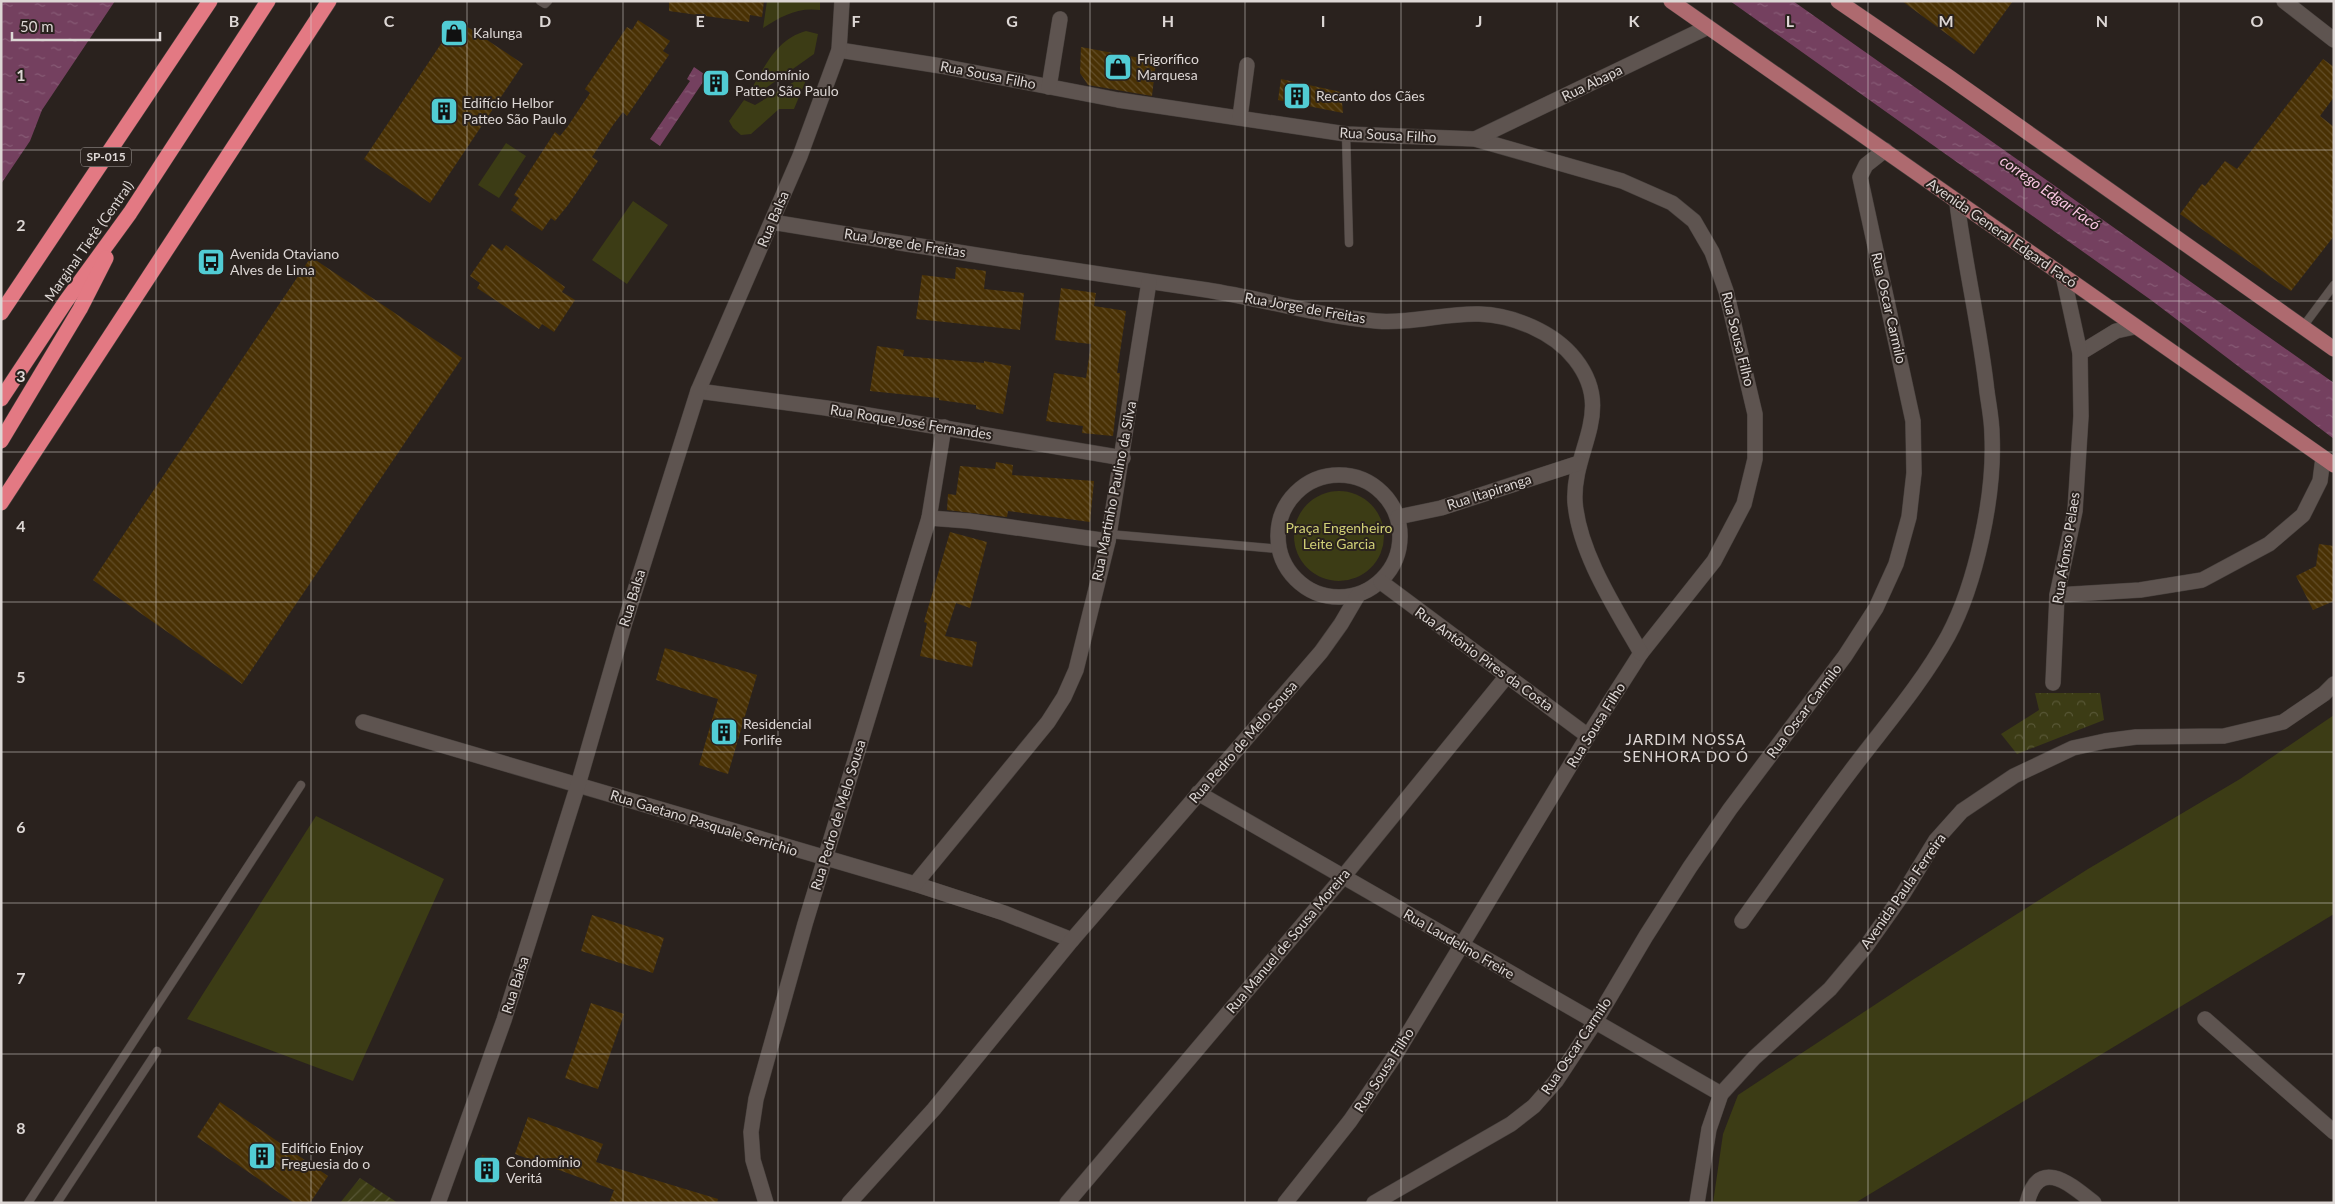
<svg xmlns="http://www.w3.org/2000/svg" width="2335" height="1204" viewBox="0 0 2335 1204" font-family="Lato,sans-serif">
<defs>
<pattern id="forest-crowns" width="20" height="18" patternUnits="userSpaceOnUse" patternTransform="scale(1.25)"><rect width="20" height="18" fill="#3c3c15"/><path d="M2 6a3 3 0 1 1 6 0M12 15a3 3 0 1 1 6 0" fill="none" stroke="#585736"/></pattern>
<pattern id="garden-furrows" width="10" height="10" patternUnits="userSpaceOnUse" patternTransform="scale(1.25)"><rect width="10" height="10" fill="#3c3c15"/><path d="M-1 1l2-2M0 10L10 0M9 11l2-2" fill="none" stroke="#585736"/></pattern>
<pattern id="water-ripples" width="26" height="14" patternUnits="userSpaceOnUse" patternTransform="scale(1.25)"><rect width="26" height="14" fill="#74405f"/><path d="M2 4q2-2 4 0t4 0M15 11q2-2 4 0t4 0" fill="none" stroke="#875b75"/></pattern>
<pattern id="building-back-hatch" width="6" height="6" patternUnits="userSpaceOnUse" patternTransform="scale(1.25)"><rect width="6" height="6" fill="#493104"/><path d="M-1 5l2 2M0 0l6 6M5-1l2 2" fill="none" stroke="#634e28"/></pattern>
</defs>
<rect width="100%" height="100%" fill="#2a221e"/>
<g fill="#3c3c15">
<path d="M767,1H820V10C797,7 782,16 763,28Z"/>
<path d="M806,31L818,34L814,54L756,95L750,91C765,67 776,39 806,31Z"/>
<polygon points="809,73 794,109 779,109 751,134 741,135 733,128 729,121 744,100 755,105"/>
<polygon points="506,143 526,156 499,198 478,185"/>
<polygon points="633,201 668,225 627,284 592,260"/>
<circle cx="1339" cy="536" r="45"/>
<polygon points="2334,715 2334,914 1855,1203 1713,1203 1723,1134 1738,1095 1914,979 2088,869 2240,779"/>
<polygon points="316,816 444,879 353,1081 187,1019"/>
</g>
<polygon fill="url(#forest-crowns)" points="2035,693 2100,693 2104,720 2017,754 2001,734 2039,710"/>
<polygon fill="url(#garden-furrows)" points="360,1178 398,1203 340,1203"/>
<g fill="url(#water-ripples)">
<polygon points="1,1 115,1 42,110 30,141 1,184"/>
<polygon points="1730,1 1793,1 2334,383 2334,439 2151,300"/>
<polygon points="694,67 707,76 660,146 650,139 690,81 687,79"/>
</g>
<g fill="url(#building-back-hatch)">
<polygon points="669,1 764,1 762,17 750,15 749,22 669,11"/>
<polygon points="1902,1 2013,1 1974,54"/>
<polygon points="457,20 523,64 430,203 364,159"/>
<polygon points="638,20 670,41 663,51 669,55 627,116 623,112 613,125 592,157 598,161 568,205 555,221 551,218 542,231 511,210 519,198 514,195 555,132 560,136 568,126 590,93 585,89 627,27 632,30"/>
<polygon points="1081,47 1156,61 1152,96 1088,85 1080,73"/>
<polygon points="2323,59 2334,67 2334,97 2320,116 2334,127 2334,236 2291,291 2180,214 2202,184 2205,186 2225,161 2237,169"/>
<polygon points="1281,79 1341,92 1343,113 1278,100"/>
<polygon points="492,244 502,251 506,245 565,287 562,292 575,300 554,332 542,324 539,329 477,288 480,283 470,276"/>
<polygon points="311,257 462,358 242,684 93,580"/>
<polygon points="956,267 986,271 984,289 1024,293 1020,330 916,319 922,275 955,279"/>
<polygon points="1061,288 1096,293 1094,306 1126,311 1117,373 1120,373 1113,436 1082,433 1083,426 1046,421 1054,373 1086,378 1091,344 1055,340"/>
<polygon points="877,346 904,350 903,356 984,363 984,361 1011,366 1003,414 976,409 976,405 939,400 939,398 870,391"/>
<polygon points="996,462 1013,465 1012,475 1094,481 1090,522 1008,511 1007,517 947,510 948,494 956,495 960,466 995,469"/>
<polygon points="950,532 987,542 970,608 956,603 945,636 977,642 972,667 920,656 927,623 924,622"/>
<polygon points="2319,544 2334,546 2334,601 2313,610 2296,576 2316,566"/>
<polygon points="665,648 757,675 728,774 699,765 718,699 656,680"/>
<polygon points="592,915 664,938 653,973 581,951"/>
<polygon points="591,1003 624,1014 598,1089 565,1078"/>
<polygon points="220,1102 328,1176 310,1203 294,1203 197,1137"/>
<polygon points="528,1117 603,1144 596,1162 718,1199 717,1203 609,1203 614,1190 515,1154"/>
<polygon points="482,1155 499,1160 492,1185 474,1179"/>
</g>
<g fill="none" stroke-linecap="round" stroke-linejoin="round">
<g stroke="#47403d" stroke-width="9">
<g id="lane">
<polyline points="540,1 545,4 548,1"/>
<polyline points="1346,134 1349,243"/>
<polyline points="2302,328 2334,285"/>
<polyline points="1108,534 1279,549"/>
<polyline points="28,1203 301,785"/>
<polyline points="57,1203 157,1051"/>
</g>
</g>
<g stroke="#47403d" stroke-width="16">
<g id="street">
<polyline points="2284,1 2334,40"/>
<polyline points="839,50 941,66 1118,100 1346,134 1475,139 1622,181 1672,203 1694,221 1712,252 1726,291 1755,414 1755,459 1744,504 1714,561 1641,653 1588,736 1394,1057 1350,1121 1285,1203"/>
<polyline points="1049,87 1060,19"/>
<polyline points="1240,117 1247,65"/>
<polyline points="1475,139 1708,27"/>
<path d="M772,222C917,246 1062,269 1207,290C1264,299 1319,316 1376,321C1410,324 1445,313 1479,314C1513,315 1554,332 1575,359C1616,411 1572,449 1575,502C1579,553 1616,609 1641,653"/>
<polyline points="2080,353 2116,331 2134,327"/>
<polyline points="698,391 826,408 1123,458"/>
<circle cx="1339" cy="536" r="61"/>
<polyline points="1398,517 1441,508 1579,463"/>
<polyline points="929,518 969,521 1108,541"/>
<polyline points="1381,582 1588,736"/>
<polyline points="2057,595 2140,590 2202,580 2269,544 2303,515 2320,481 2323,458"/>
<polyline points="2053,683 2057,595 2075,511 2081,416 2080,353 2063,275"/>
<polyline points="363,722 915,884 1004,913 1072,940"/>
<polyline points="1198,793 1721,1094"/>
<polyline points="915,884 1048,722 1064,697 1076,670 1108,541 1149,282"/>
<path d="M1742,921C1778,871 1813,821 1850,772C1883,728 1921,685 1948,636C1976,584 1995,495 1992,435C1992,421 1989,406 1987,392C1980,328 1965,266 1957,203"/>
<polyline points="2205,1019 2334,1132"/>
<polyline points="438,1203 504,1020 578,785 625,622 698,391 800,156 839,50 842,1"/>
<polyline points="766,1203 753,1160 751,1132 756,1099 805,924 929,518 944,427"/>
<polyline points="849,1203 934,1109 1072,940 1321,652 1341,624 1358,595"/>
<polyline points="1067,1203 1343,877 1506,677"/>
<polyline points="1374,1203 1511,1124 1534,1106 1556,1081 1595,1022 1646,936 1690,867 1730,809 1845,656 1876,608 1896,564 1909,517 1914,473 1913,421 1860,177 1866,165 1885,150"/>
<path d="M2027,1203C2039,1156 2070,1184 2094,1203"/>
</g>
</g>
<g stroke="#47403d" stroke-width="16">
<polyline id="secondary" points="1697,1203 1709,1129 1721,1094 1754,1058 1830,989 1867,945 1903,894 1936,840 1962,811 2014,776 2073,748 2105,741 2136,737 2224,736 2283,722 2324,694 2334,684"/>
</g>
<g stroke="#47403d" stroke-width="16">
<g id="primary">
<polyline points="1671,1 2334,465"/>
<polyline points="1838,1 1949,77 2334,349"/>
</g>
</g>
<g stroke="#47403d" stroke-width="16">
<g id="highway">
<polyline points="1,313 210,1"/>
<polyline points="1,399 66,301 130,213 268,1"/>
<polyline points="1,441 80,309 106,258"/>
<polyline points="1,503 329,1"/>
</g>
</g>
<use href="#lane" stroke="#5e5450" stroke-width="8"/>
<use href="#street" stroke="#5e5450" stroke-width="15"/>
<use href="#secondary" stroke="#5e5450" stroke-width="15"/>
<use href="#primary" stroke="#ae6a6f" stroke-width="15"/>
<use href="#highway" stroke="#e37983" stroke-width="15"/>
</g>
<path fill="none" stroke="#ddd7d5" stroke-width="1" stroke-opacity="0.55" d="M156,1V1203M311,1V1203M467,1V1203M623,1V1203M778,1V1203M934,1V1203M1090,1V1203M1245,1V1203M1401,1V1203M1557,1V1203M1712,1V1203M1868,1V1203M2024,1V1203M2179,1V1203M1,150H2334M1,301H2334M1,452H2334M1,602H2334M1,752H2334M1,903H2334M1,1054H2334"/>
<defs>
<g id="shop-square" transform="scale(1.4375)"><rect x="-9" y="-9" width="18" height="18" rx="4" fill="#51ccd4" stroke="#2a221e"/><path d="M-5-2.5h2.3a2.7 3.5 0 0 1 5.4 0H5L5.5 6h-11ZM-1.5-2.5h3a1.5 2.3 0 0 0-3 0Z" fill="#111"/></g>
<g id="building-square" transform="scale(1.4375)"><rect x="-9" y="-9" width="18" height="18" rx="4" fill="#51ccd4" stroke="#2a221e"/><path d="M-4-6H4V6H1V3H-1V6H-4ZM-2.5-4.3h1.7v1.8h-1.7ZM.8-4.3h1.7v1.8H.8ZM-2.5-1h1.7V.8h-1.7ZM.8-1h1.7V.8H.8Z" fill="#111"/></g>
<g id="bus-square" transform="scale(1.4375)"><rect x="-9" y="-9" width="18" height="18" rx="4" fill="#51ccd4" stroke="#2a221e"/><path d="M-5-6H5V4H4V6H2V4H-2V6H-4V4H-5ZM-3.5-4V0h7V-4ZM-3.5 1.2v1.5H-2V1.2ZM2 1.2v1.5H3.5V1.2Z" fill="#111"/></g>
</defs>
<g fill-rule="evenodd">
<use href="#shop-square" x="454" y="33"/>
<use href="#shop-square" x="1118" y="67"/>
<use href="#building-square" x="716" y="83"/>
<use href="#building-square" x="1297" y="96"/>
<use href="#building-square" x="444" y="111"/>
<use href="#bus-square" x="211" y="262"/>
<use href="#building-square" x="724" y="732"/>
<use href="#building-square" x="262" y="1156"/>
<use href="#building-square" x="487" y="1170"/>
</g>
<g text-anchor="middle" stroke-width="4" stroke-linejoin="round" paint-order="stroke">
<rect fill="#2a221e" stroke="#a7a19e" stroke-width="1" x="81" y="147.5" width="50" height="19" rx="4"/>
<g font-size="12" font-weight="bold" fill="#ddd7d5">
<text x="106" y="161">SP-015</text>
</g>
<g font-size="14" fill="#ddd7d5" stroke="#2a221e" text-anchor="start">
<text x="473" y="38">Kalunga</text>
<text x="1137" y="64">Frigorífico<tspan x="1137" dy="16">Marquesa</tspan></text>
<text x="735" y="80">Condomínio<tspan x="735" dy="16">Patteo São Paulo</tspan></text>
<text x="1316" y="101">Recanto dos Cães</text>
<text x="463" y="108">Edifício Helbor<tspan x="463" dy="16">Patteo São Paulo</tspan></text>
<text x="230" y="259">Avenida Otaviano<tspan x="230" dy="16">Alves de Lima</tspan></text>
<text x="743" y="729">Residencial<tspan x="743" dy="16">Forlife</tspan></text>
<text x="281" y="1153">Edifício Enjoy<tspan x="281" dy="16">Freguesia do o</tspan></text>
<text x="506" y="1167">Condomínio<tspan x="506" dy="16">Veritá</tspan></text>
</g>
<g font-size="14" fill="#ddd7d5" stroke="#2a221e">
<text transform="translate(988 75) rotate(11)" y="5">Rua Sousa Filho</text>
<text transform="translate(1592 83) rotate(-26)" y="5">Rua Abapa</text>
<text transform="translate(1388 135) rotate(3)" y="5">Rua Sousa Filho</text>
<text transform="translate(773 219) rotate(-67)" y="5">Rua Balsa</text>
<text transform="translate(2002 233) rotate(35)" y="5">Avenida General Edgard Facó</text>
<text transform="translate(89 241) rotate(-55)" y="5">Marginal Tietê (Central)</text>
<text transform="translate(905 243) rotate(9)" y="5">Rua Jorge de Freitas</text>
<text transform="translate(1305 308) rotate(10)" y="5">Rua Jorge de Freitas</text>
<text transform="translate(1889 308) rotate(77)" y="5">Rua Oscar Carmilo</text>
<text transform="translate(1738 339) rotate(76)" y="5">Rua Sousa Filho</text>
<text transform="translate(911 422) rotate(9)" y="5">Rua Roque José Fernandes</text>
<text transform="translate(1114 491) rotate(-79)" y="5">Rua Martinho Paulino da Silva</text>
<text transform="translate(1489 492) rotate(-18)" y="5">Rua Itapiranga</text>
<text transform="translate(2066 548) rotate(-81)" y="5">Rua Afonso Pelaes</text>
<text transform="translate(632 598) rotate(-73)" y="5">Rua Balsa</text>
<text transform="translate(1484 659) rotate(36)" y="5">Rua Antônio Pires da Costa</text>
<text transform="translate(1804 711) rotate(-53)" y="5">Rua Oscar Carmilo</text>
<text transform="translate(1596 725) rotate(-58)" y="5">Rua Sousa Filho</text>
<text transform="translate(1243 742) rotate(-49)" y="5">Rua Pedro de Melo Sousa</text>
<text transform="translate(838 815) rotate(-73)" y="5">Rua Pedro de Melo Sousa</text>
<text transform="translate(704 823) rotate(17)" y="5">Rua Gaetano Pasquale Serrichio</text>
<text transform="translate(1903 891) rotate(-55)" y="5">Avenida Paula Ferreira</text>
<text transform="translate(1288 941) rotate(-50)" y="5">Rua Manuel de Sousa Moreira</text>
<text transform="translate(1459 944) rotate(30)" y="5">Rua Laudelino Freire</text>
<text transform="translate(515 985) rotate(-72)" y="5">Rua Balsa</text>
<text transform="translate(1576 1046) rotate(-56)" y="5">Rua Oscar Carmilo</text>
<text transform="translate(1384 1070) rotate(-57)" y="5">Rua Sousa Filho</text>
</g>
<g font-size="14" fill="#d1d076" stroke="#2a221e">
<text x="1339" y="533">Praça Engenheiro<tspan x="1339" dy="16">Leite Garcia</tspan></text>
</g>
<g font-size="15" font-style="italic" fill="#fac7e3" stroke="#2a221e">
<text transform="translate(2050 193) rotate(35)" y="5">corrego Edgar Facó</text>
</g>
<g font-size="15" letter-spacing="1" fill="#ddd7d5" stroke="#2a221e">
<text x="1686" y="745">JARDIM NOSSA<tspan x="1686" dy="17">SENHORA DO Ó</tspan></text>
</g>
</g>
<g font-size="16" text-anchor="middle" font-weight="bold" fill="#ddd7d5" stroke="#2a221e" stroke-width="4" stroke-linejoin="round" paint-order="stroke">
<text x="234" y="27">B</text>
<text x="389" y="27">C</text>
<text x="545" y="27">D</text>
<text x="700" y="27">E</text>
<text x="856" y="27">F</text>
<text x="1012" y="27">G</text>
<text x="1168" y="27">H</text>
<text x="1323" y="27">I</text>
<text x="1479" y="27">J</text>
<text x="1634" y="27">K</text>
<text x="1790" y="27">L</text>
<text x="1946" y="27">M</text>
<text x="2102" y="27">N</text>
<text x="2257" y="27">O</text>
<text x="21" y="81">1</text>
<text x="21" y="231">2</text>
<text x="21" y="382">3</text>
<text x="21" y="532">4</text>
<text x="21" y="683">5</text>
<text x="21" y="833">6</text>
<text x="21" y="984">7</text>
<text x="21" y="1134">8</text>
</g>
<rect width="2335" height="1204" fill="none" stroke="#ddd7d5" stroke-width="5"/>
<path d="M12 32v8h148v-8" fill="none" stroke="#ddd7d5" stroke-width="2.5"/>
<text x="20" y="32" font-size="15" fill="#ddd7d5" stroke="#2a221e" stroke-width="4" paint-order="stroke">50 m</text>
</svg>
